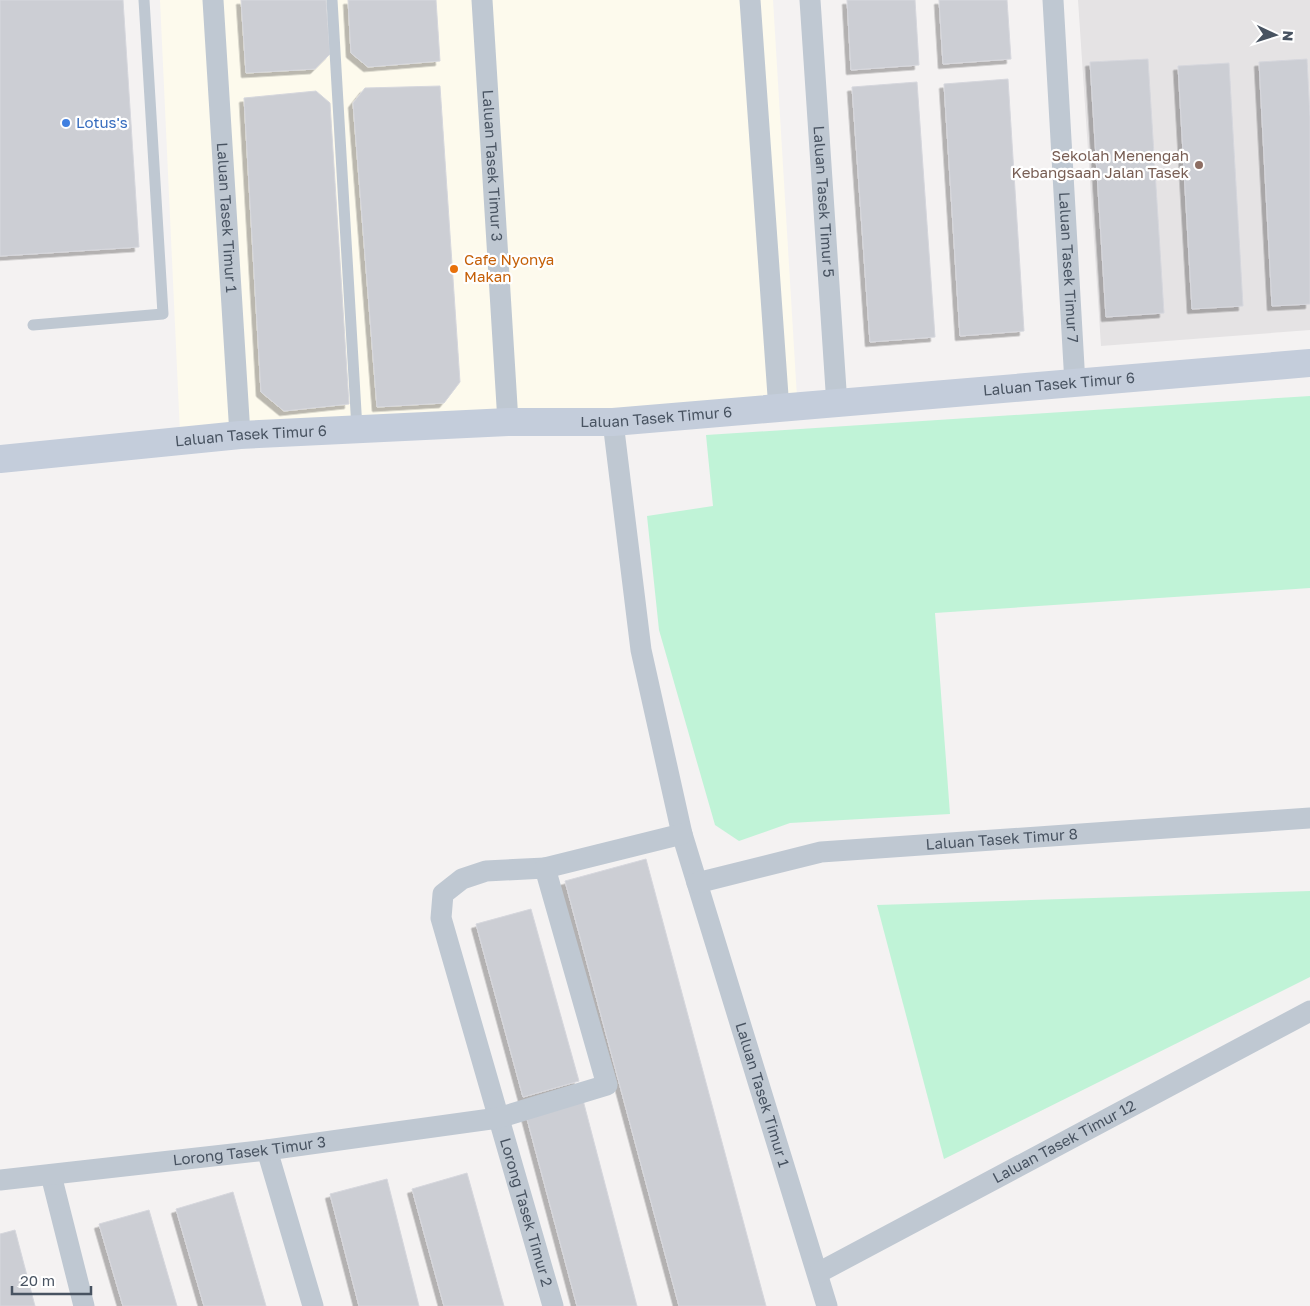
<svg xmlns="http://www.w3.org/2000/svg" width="1310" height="1306" viewBox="0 0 1310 1306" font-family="'Golos Text',sans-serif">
<defs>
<filter id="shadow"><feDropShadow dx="-4.5" dy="4.5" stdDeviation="0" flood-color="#0004"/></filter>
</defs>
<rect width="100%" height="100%" fill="#f4f2f2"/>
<polygon fill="#fdfaed" points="160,0 773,0 798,414 180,433"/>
<polygon fill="#e5e3e4" points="1078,0 1310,0 1310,330 1101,346"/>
<g fill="#c0f3d7">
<polygon points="1310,396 1310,588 935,613 950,814 790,823 739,841 715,825 659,630 647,516 713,506 706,435"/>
<polygon points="1310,891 1310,977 944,1159 877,905"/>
</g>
<g fill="#ccced4" stroke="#d6d7dd" filter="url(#shadow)">
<polygon points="0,0 123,0 139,247 0,256"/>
<polygon points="241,0 326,0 330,54 315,69 246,73"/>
<polygon points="348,0 436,0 440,61 368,67 351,53"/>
<polygon points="847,0 915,0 919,65 851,70"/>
<polygon points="939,0 1007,0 1011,59 943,64"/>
<polygon points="1148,59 1164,313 1106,317 1090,62"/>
<polygon points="1307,59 1310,117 1310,304 1272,306 1259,62"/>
<polygon points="1229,63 1243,306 1192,309 1178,66"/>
<polygon points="1008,79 1024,331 960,336 944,84"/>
<polygon points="917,82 935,337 870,342 852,87"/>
<polygon points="440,86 460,382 444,403 377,407 353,103 365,88"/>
<polygon points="316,91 330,103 349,404 284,411 261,392 244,98"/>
<polygon points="646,859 766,1306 679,1306 565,881"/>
<polygon points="531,909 579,1081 523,1097 476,924"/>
<polygon points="583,1100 637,1306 577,1306 526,1115"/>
<polygon points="467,1173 504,1306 444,1306 412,1189"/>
<polygon points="387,1179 419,1306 359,1306 330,1194"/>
<polygon points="233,1192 266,1306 204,1306 176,1209"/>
<polygon points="149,1210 177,1306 123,1306 99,1224"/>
<polygon points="15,1230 35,1306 0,1306 0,1234"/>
</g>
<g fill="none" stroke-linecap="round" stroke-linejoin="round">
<g stroke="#bfc8d2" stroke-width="11">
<polyline points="332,0 357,429"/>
<polyline points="33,325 163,314 144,0"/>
</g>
<g stroke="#bfc8d2" stroke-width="21">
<path id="s1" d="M213,0L240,435"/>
<path id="s2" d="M482,0L508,422"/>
<polyline points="750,0 779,410"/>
<path id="s3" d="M810,0L837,405"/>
<path id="s4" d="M1053,0L1075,384"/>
<path id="s5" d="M613,422L641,650L682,834L827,1306"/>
<path id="s6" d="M545,868L486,871L462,879L443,894L441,918L553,1306"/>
<path id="s7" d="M697,883L821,852L1310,818"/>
<polyline points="267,1150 313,1306"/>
<polyline points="51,1175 84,1306"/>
<path id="s8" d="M0,1180L267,1150L498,1118L607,1085L545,868L682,834"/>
<path id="s9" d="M818,1273L1310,1011"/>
</g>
<path stroke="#c4cddb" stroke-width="28" id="s10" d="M0,459L240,435L508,422H613L1310,363"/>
</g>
<circle fill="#3f7fe0" stroke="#fff" stroke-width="2" cx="66" cy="123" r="5"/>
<circle fill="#8d6e63" stroke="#fff" stroke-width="2" cx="1199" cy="165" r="5"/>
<circle fill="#e8710a" stroke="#fff" stroke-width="2" cx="454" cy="269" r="5"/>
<g text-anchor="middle" stroke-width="4.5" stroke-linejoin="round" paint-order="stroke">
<g font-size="15" fill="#366cbe" stroke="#fff" text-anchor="start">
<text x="76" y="128">Lotus's</text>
</g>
<g font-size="15" fill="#785e54" stroke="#fff" text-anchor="end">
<text x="1189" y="161">Sekolah Menengah<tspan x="1189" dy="17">Kebangsaan Jalan Tasek</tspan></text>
</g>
<g font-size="15" fill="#485361" stroke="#fff">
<text dy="5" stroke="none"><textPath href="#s2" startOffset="166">Laluan Tasek Timur 3</textPath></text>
<text dy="5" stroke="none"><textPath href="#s3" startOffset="202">Laluan Tasek Timur 5</textPath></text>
<text dy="5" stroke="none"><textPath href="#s1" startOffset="218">Laluan Tasek Timur 1</textPath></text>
<text dy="5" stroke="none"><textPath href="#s4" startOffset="268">Laluan Tasek Timur 7</textPath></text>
<text dy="5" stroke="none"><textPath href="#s10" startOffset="1062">Laluan Tasek Timur 6</textPath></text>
<text dy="5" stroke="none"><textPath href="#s10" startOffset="658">Laluan Tasek Timur 6</textPath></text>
<text dy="5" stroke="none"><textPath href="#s10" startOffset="252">Laluan Tasek Timur 6</textPath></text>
<text dy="5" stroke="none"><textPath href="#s7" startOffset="309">Laluan Tasek Timur 8</textPath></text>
<text dy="5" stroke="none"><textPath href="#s5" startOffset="691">Laluan Tasek Timur 1</textPath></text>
<text dy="5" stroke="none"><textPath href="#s9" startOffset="279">Laluan Tasek Timur 12</textPath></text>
<text dy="5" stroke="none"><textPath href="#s8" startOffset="251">Lorong Tasek Timur 3</textPath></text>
<text dy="5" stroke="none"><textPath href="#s6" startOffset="439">Lorong Tasek Timur 2</textPath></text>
</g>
<g font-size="15" fill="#c56008" stroke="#fff" text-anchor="start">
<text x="464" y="265">Cafe Nyonya<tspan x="464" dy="17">Makan</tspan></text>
</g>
</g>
<g transform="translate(1275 35) rotate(94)" stroke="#ffffff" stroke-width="4" paint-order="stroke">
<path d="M0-4L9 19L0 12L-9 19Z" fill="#485361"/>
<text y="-8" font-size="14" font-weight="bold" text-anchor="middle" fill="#485361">N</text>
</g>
<path d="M12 1286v8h79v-8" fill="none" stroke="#485361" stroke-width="2.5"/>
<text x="20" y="1286" font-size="15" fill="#485361" stroke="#ffffff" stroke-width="4" paint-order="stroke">20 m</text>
</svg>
